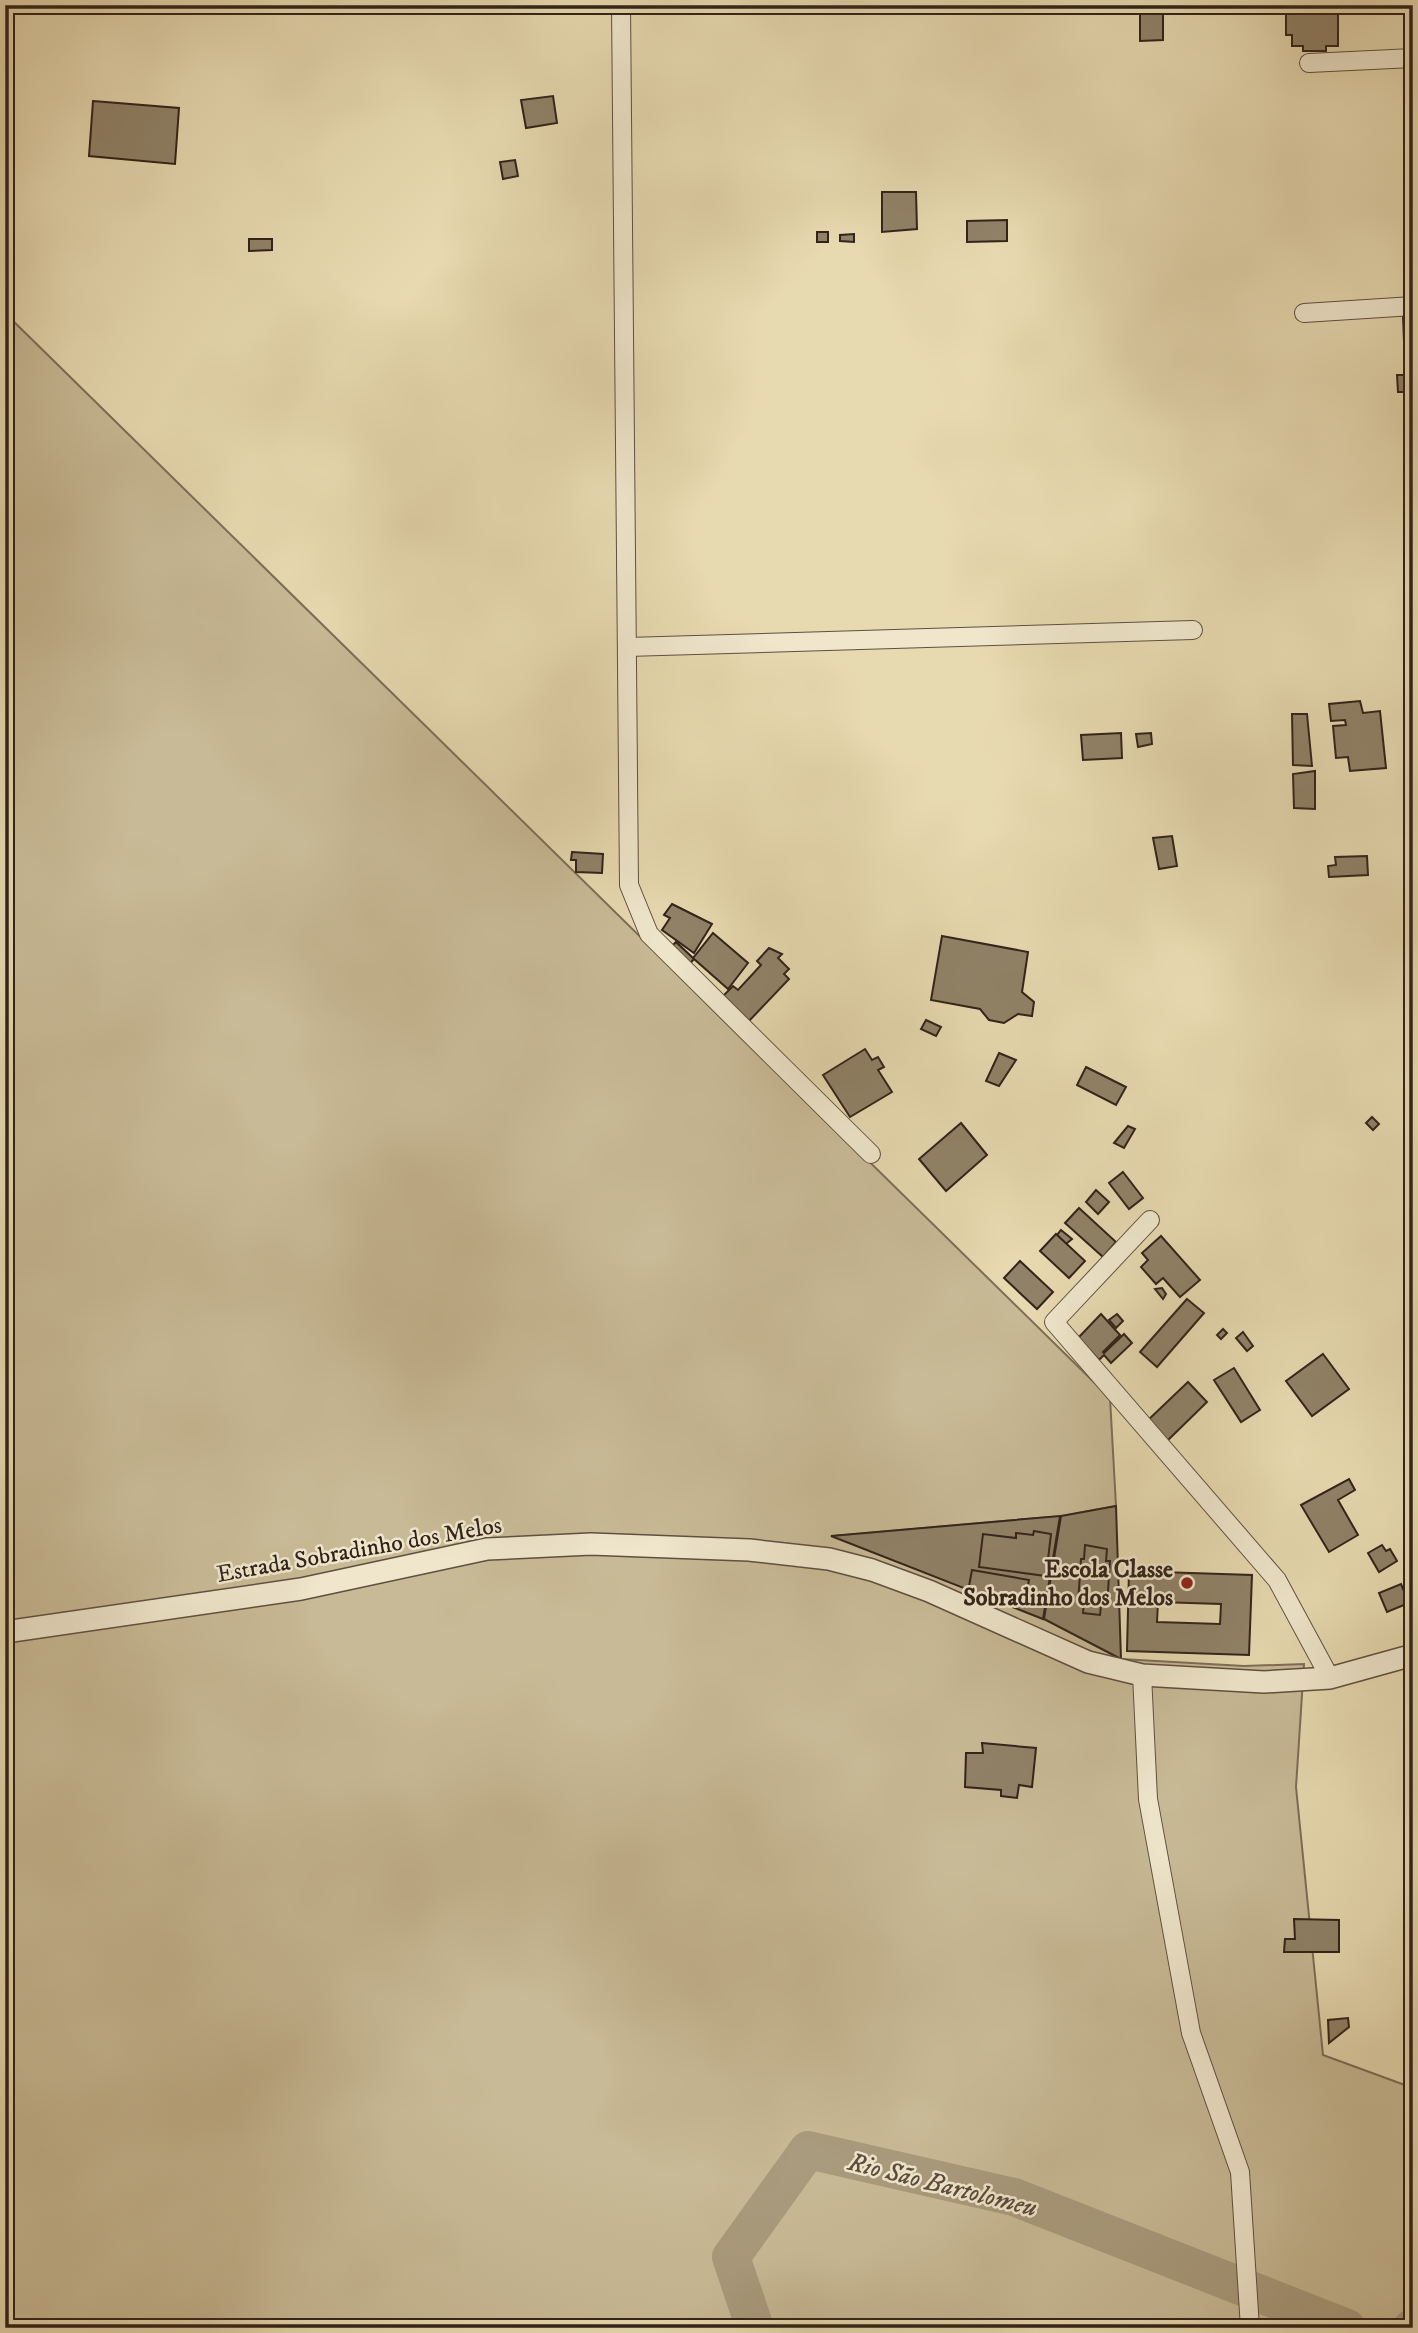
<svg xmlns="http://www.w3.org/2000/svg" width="1418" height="2333" viewBox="0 0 1418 2333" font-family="'IM FELL DW Pica',serif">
<rect width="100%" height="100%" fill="#e7d9b0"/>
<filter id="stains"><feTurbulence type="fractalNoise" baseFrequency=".00286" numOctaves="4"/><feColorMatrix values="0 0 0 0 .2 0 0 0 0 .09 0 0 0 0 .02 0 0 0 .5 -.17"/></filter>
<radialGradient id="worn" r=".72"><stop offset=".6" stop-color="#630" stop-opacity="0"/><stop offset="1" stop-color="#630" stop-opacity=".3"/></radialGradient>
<polygon fill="#c8ba96" stroke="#7d6e58" stroke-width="2" points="5,313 1110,1398 1116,1506 1061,1516 833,1536 1044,1619 1121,1659 1244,1666 1304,1664 1296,1787 1323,2055 1413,2088 1413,2328 5,2328"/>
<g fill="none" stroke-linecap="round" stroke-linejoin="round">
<g stroke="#a99b7d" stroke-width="38">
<polyline points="755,2328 731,2257 808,2150 1014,2197 1347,2328"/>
<polyline points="1412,2328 1413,2328"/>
</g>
</g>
<g fill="#908268" stroke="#32231a" stroke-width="2" fill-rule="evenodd">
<polygon points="1140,5 1163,5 1163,40 1140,41"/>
<polygon points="1286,5 1338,5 1338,46 1326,46 1326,51 1303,51 1303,46 1292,46 1292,35 1286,35"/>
<polygon points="1368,5 1399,5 1399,10 1372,14"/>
<polygon points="553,96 557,123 526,128 521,100"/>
<polygon points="93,101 179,108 175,164 89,156"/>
<polygon points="515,160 518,176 503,179 500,162"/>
<polygon points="882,192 916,192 917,229 882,232"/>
<polygon points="1007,220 1007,241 967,242 967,221"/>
<rect x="817" y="232" width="11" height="10"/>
<polygon points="854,234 854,242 840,241 840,235"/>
<polygon points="249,239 272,239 272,250 249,251"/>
<polygon points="1413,315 1413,341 1404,341 1403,316"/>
<polygon points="1404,345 1413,345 1413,355 1405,355"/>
<polygon points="1397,375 1413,375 1413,392 1398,392"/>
<polygon points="1412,658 1413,658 1413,686 1405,686 1404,659"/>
<polygon points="1360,701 1363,713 1380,711 1386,768 1350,771 1348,757 1336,758 1333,726 1346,725 1345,720 1331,721 1329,704"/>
<polygon points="1292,714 1307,714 1312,766 1293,765"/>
<polygon points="1121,733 1122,758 1083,760 1081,735"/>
<polygon points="1151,733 1152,744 1138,747 1136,734"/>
<polygon points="1315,771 1315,809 1294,808 1293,774"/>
<polygon points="1172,836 1177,866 1159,869 1153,838"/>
<polygon points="572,852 603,854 602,873 576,872 576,860 571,860"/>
<polygon points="1367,856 1368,875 1329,877 1328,866 1336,865 1335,857"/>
<polygon points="672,904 712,924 694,953 662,930 670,918 664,915"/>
<polygon points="713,933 748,963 728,989 694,959 686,968 668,950 676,942 693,958"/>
<polygon points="942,936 1028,952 1022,992 1034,1002 1032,1016 1018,1014 1004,1023 989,1020 980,1009 931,1000"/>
<polygon points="769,948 782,954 778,958 789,969 784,974 789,979 749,1021 719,1000 733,986 738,990 761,965 757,961"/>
<polygon points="926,1020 941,1027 936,1036 921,1029"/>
<polygon points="865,1049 872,1060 878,1057 884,1067 878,1070 892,1092 850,1117 823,1075"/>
<polygon points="999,1053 1016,1060 999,1086 986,1081"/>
<polygon points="1086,1067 1126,1087 1116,1105 1077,1085"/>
<polygon points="1372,1117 1379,1124 1373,1130 1366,1123"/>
<polygon points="961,1123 987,1155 946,1191 919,1159"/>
<polygon points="1128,1126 1135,1129 1124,1148 1114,1143"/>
<polygon points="1123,1172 1143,1198 1129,1209 1109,1183"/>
<polygon points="1096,1190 1109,1202 1098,1214 1086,1202"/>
<polygon points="1079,1208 1116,1242 1103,1257 1065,1223"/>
<polygon points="1061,1230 1072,1239 1066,1244 1057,1235"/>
<polygon points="1056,1234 1085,1261 1069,1278 1040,1251"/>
<polygon points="1161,1236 1200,1280 1180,1297 1163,1278 1156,1284 1141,1267 1148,1260 1142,1253"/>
<polygon points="1020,1261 1053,1292 1037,1309 1004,1278"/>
<polygon points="1162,1288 1166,1294 1163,1299 1155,1289"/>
<polygon points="1187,1299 1204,1313 1157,1367 1140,1352"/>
<polygon points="1101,1314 1120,1335 1103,1352 1104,1353 1124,1334 1132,1343 1111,1363 1104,1355 1099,1360 1078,1338"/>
<polygon points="1117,1314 1123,1321 1116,1328 1109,1320"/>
<polygon points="1223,1329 1227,1333 1221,1339 1217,1335"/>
<polygon points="1243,1332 1253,1346 1247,1351 1236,1338"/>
<polygon points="1323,1354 1349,1389 1312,1416 1286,1381"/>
<polygon points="1234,1368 1260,1410 1241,1422 1214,1380"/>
<polygon points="1188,1382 1207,1402 1166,1442 1146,1422"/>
<polygon points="1349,1479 1355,1490 1338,1500 1358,1535 1329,1552 1301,1505"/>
<polygon points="1116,1506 1121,1659 1044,1619 1061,1516"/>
<polygon points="1060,1516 1043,1619 831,1536"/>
<polygon points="1034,1531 1051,1534 1046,1576 979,1567 983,1534 1016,1538 1016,1533 1033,1535"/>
<polygon points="1085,1545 1107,1549 1106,1561 1110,1561 1107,1605 1101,1605 1100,1615 1083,1613 1084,1603 1078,1603 1081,1559 1084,1559"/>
<polygon points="1382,1545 1386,1551 1390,1549 1397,1561 1379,1572 1368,1553"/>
<polygon points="972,1570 1029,1580 1024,1607 967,1597"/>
<path d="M1129,1571L1252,1575L1249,1655L1127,1651ZM1158,1602L1221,1604L1220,1624L1157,1622Z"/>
<polygon points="1401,1584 1409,1603 1387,1612 1379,1593"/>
<polygon points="982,1743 1036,1748 1032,1787 1019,1785 1017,1798 1001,1796 1001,1790 965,1787 966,1753 983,1753"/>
<polygon points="1294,1919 1339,1920 1339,1952 1284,1952 1285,1939 1295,1939"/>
<polygon points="1348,2018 1349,2027 1329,2043 1328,2020"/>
</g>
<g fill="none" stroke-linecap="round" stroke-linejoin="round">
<g stroke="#5f5040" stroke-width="20">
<g id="minor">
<polyline points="621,5 629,885 649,934 871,1154"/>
<polyline points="1309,63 1413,58"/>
<polyline points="1304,313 1413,306"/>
<polyline points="627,647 1193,630"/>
<polyline points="1150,1220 1054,1322 1277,1580 1330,1678"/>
<polyline points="1142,1675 1148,1799 1191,2033 1240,2172 1250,2328"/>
</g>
</g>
<g stroke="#5f5040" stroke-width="24">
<polyline id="tertiary" points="5,1632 301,1589 487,1549 591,1544 749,1550 829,1559 872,1570 929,1591 1088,1662 1142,1675 1264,1682 1330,1678 1413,1655"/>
</g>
<use href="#minor" stroke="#efe6cc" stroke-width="18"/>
<use href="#tertiary" stroke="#efe6cc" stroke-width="21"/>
</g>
<circle fill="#8f2418" stroke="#efe6cc" stroke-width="2.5" cx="1187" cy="1583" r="7"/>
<g text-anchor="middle" stroke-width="5" stroke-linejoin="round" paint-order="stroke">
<g font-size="24" fill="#32231a" stroke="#efe6cc">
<text transform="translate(359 1549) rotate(-10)" y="8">Estrada Sobradinho dos Melos</text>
</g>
<g font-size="24" font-weight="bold" fill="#32231a" stroke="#efe6cc" text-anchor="end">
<text x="1173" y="1577">Escola Classe<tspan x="1173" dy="28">Sobradinho dos Melos</tspan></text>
</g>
<g font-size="26" font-style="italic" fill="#5c4d3d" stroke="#efe6cc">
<text transform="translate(943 2184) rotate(14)" y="9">Rio São Bartolomeu</text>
</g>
</g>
<rect width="1418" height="2333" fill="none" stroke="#e7d9b0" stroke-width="28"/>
<rect x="7" y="7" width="1404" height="2319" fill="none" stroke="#32231a" stroke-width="3.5"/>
<rect x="14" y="14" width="1390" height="2305" fill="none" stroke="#32231a" stroke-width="2"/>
<rect width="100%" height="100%" filter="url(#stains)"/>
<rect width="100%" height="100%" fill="url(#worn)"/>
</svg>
